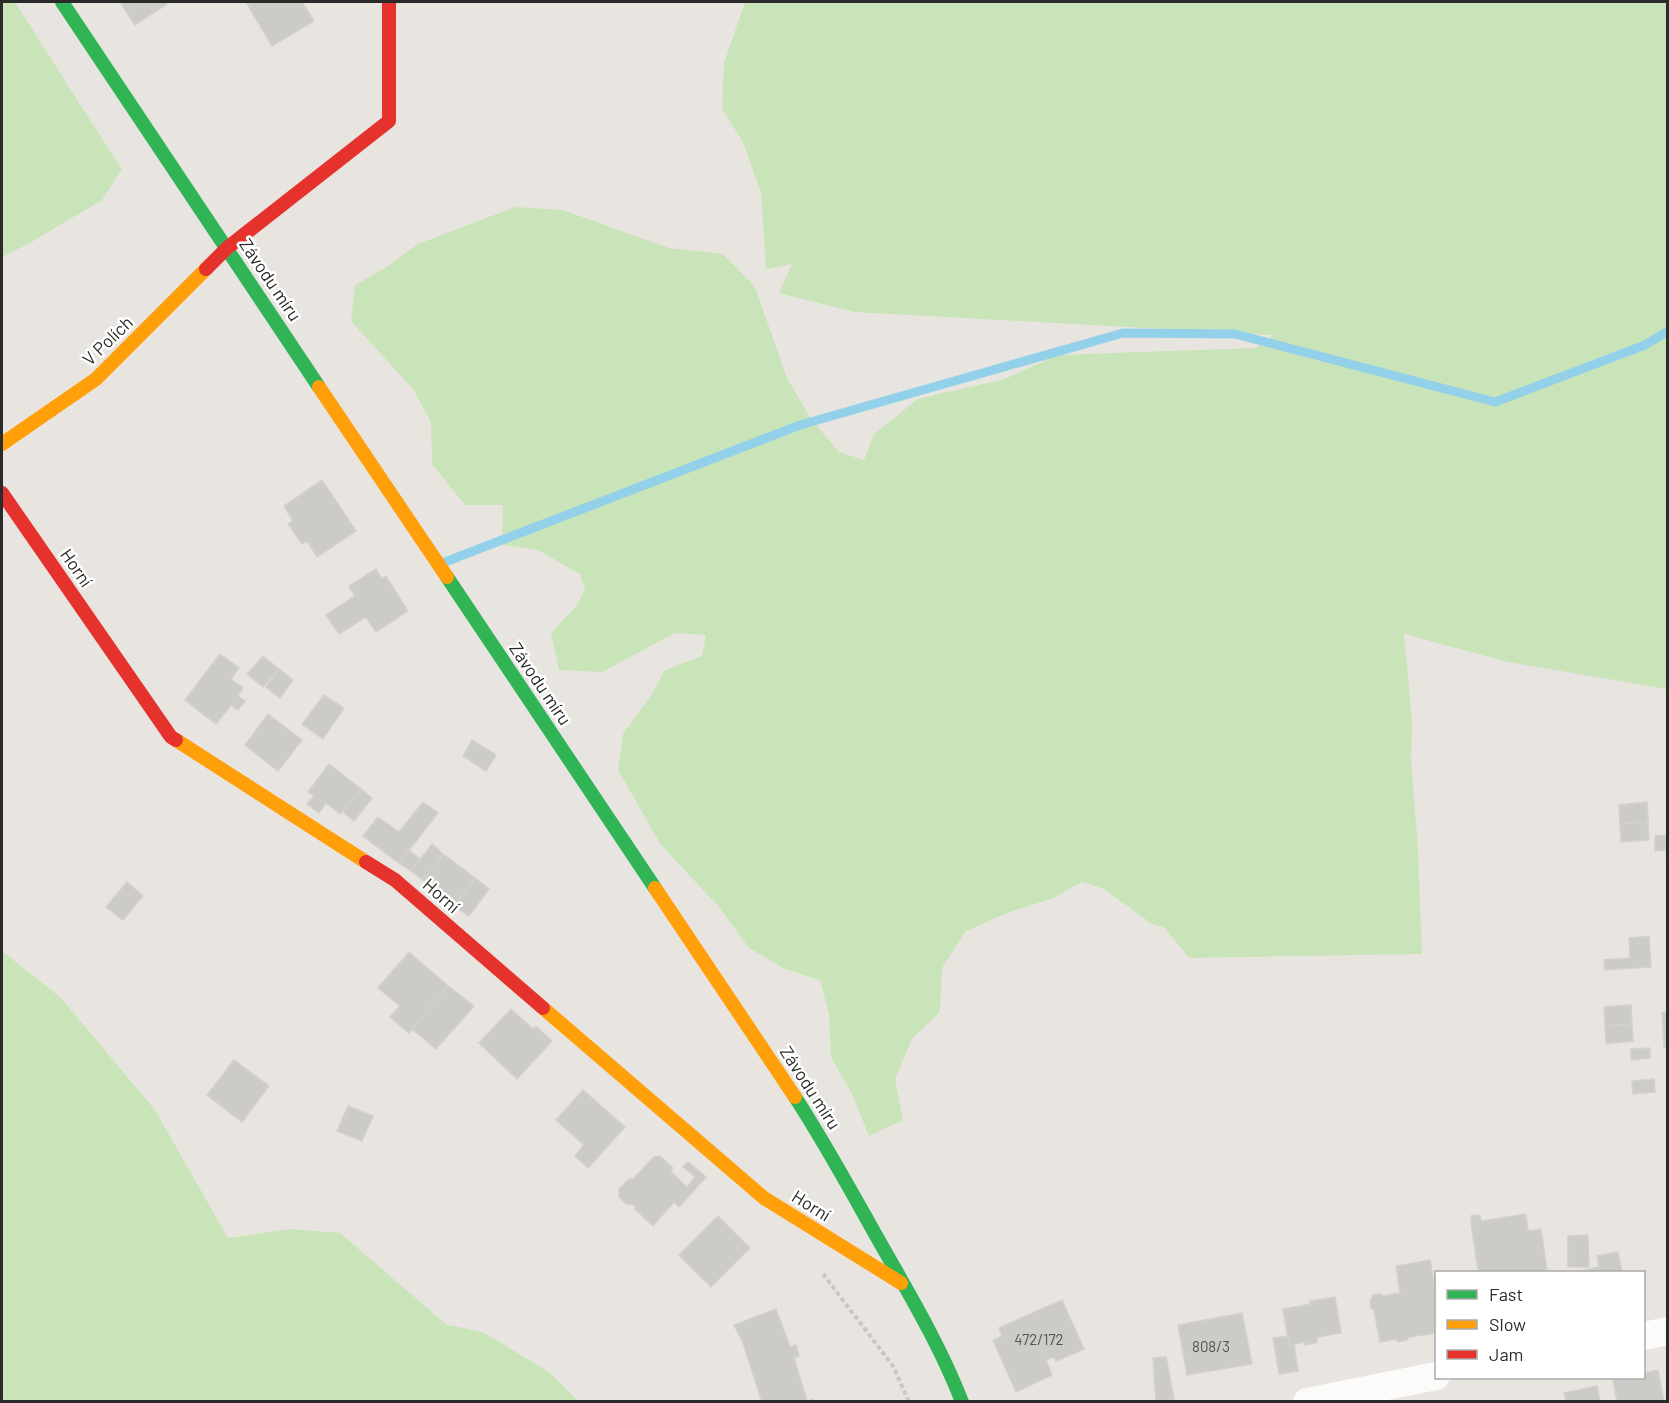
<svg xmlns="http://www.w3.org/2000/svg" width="1669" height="1403" viewBox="0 0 1669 1403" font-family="Barlow,sans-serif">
<rect width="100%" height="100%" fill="#e8e5e0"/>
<g fill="#c9e4b8">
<polygon points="2,2 15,2 90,120 122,169 102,200 28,244 2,257"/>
<polygon points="745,2 1667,2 1667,689 1508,662 1404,634 1412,720 1411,761 1418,849 1422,954 1189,958 1165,928 1152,924 1104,889 1082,882 1051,899 1009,912 966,931 942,968 940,1012 912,1039 895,1079 903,1120 869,1136 852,1094 831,1057 829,1014 820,980 785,969 749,948 719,907 661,845 618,770 623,734 650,697 665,670 702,656 706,635 675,633 602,672 559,670 551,633 577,605 585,589 580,574 538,550 502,545 503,505 465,505 432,464 431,422 413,389 351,321 355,285 385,268 418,244 515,207 563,210 669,248 723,254 755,287 787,378 811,419 839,452 864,460 874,434 918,399 1005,379 1057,355 1256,348 1273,335 855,312 779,293 792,264 766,269 761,193 743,142 722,109 724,63"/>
<polygon points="2,951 61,998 155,1110 228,1238 290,1229 340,1233 447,1325 483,1332 549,1372 578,1401 2,1401"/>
</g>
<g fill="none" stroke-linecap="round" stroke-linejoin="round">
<polyline stroke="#93d1ea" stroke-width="9" points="445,562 800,425 1123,333 1235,334 1495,402 1645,345 1668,331"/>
</g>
<g fill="#cdcbc7" stroke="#d3d1cc" stroke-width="1.5">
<polygon points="120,2 166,2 167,4 135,25"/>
<polygon points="246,2 302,2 314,21 272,46"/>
<polygon points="322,480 356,531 317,557 307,541 302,544 288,524 293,521 284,506"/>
<polygon points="376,569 382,579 386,576 408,611 376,632 366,617 339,634 326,615 355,596 349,586"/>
<polygon points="220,654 239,668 231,679 243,688 238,696 245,701 238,710 231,705 216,724 185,700"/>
<polygon points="263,656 279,669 263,687 247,674"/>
<polygon points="279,669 293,680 280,698 266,687"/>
<polygon points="324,695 344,708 323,739 302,724"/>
<polygon points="268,714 302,740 278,771 245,745"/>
<polygon points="472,740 496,755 486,771 463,756"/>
<polygon points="329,764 361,789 340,814 326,803 319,813 307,804 314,796 308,792"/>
<polygon points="361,789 372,798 354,821 342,811"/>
<polygon points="423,802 438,813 399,863 363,836 378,817 399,832"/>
<polygon points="1647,802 1648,822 1620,824 1619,805"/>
<polygon points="1648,822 1649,840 1621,842 1620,824"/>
<polygon points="1668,835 1668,864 1667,864 1666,850 1655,851 1655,836"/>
<polygon points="432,844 443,854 423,880 411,871"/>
<polygon points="409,850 420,859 411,871 399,863"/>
<polygon points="443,854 475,878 454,906 423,880"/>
<polygon points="475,878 489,889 469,916 454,906"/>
<polygon points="127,882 143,896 123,920 106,907"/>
<polygon points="1649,936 1651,967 1605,970 1604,960 1630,958 1629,938"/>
<polygon points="409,952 448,986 409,1033 390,1017 400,1006 378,988"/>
<polygon points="448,986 474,1006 436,1049 412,1029"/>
<polygon points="1631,1005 1632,1024 1605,1026 1604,1007"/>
<polygon points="511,1009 533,1029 536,1026 552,1041 517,1079 479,1043"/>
<polygon points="1668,1012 1668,1047 1664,1047 1662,1013"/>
<polygon points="1632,1024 1633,1041 1606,1044 1605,1026"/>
<polygon points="1650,1048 1650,1058 1631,1060 1631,1049"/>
<polygon points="234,1060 269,1086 242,1122 207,1095"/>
<polygon points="1654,1079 1655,1092 1633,1094 1632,1081"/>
<polygon points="583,1090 625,1127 588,1168 575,1156 584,1145 556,1120"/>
<polygon points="348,1106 373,1116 362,1141 337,1131"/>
<polygon points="660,1156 673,1168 670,1171 687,1187 695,1177 683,1167 688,1162 706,1177 679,1207 674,1202 653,1226 635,1209 636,1208 632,1204 626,1204 619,1197 619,1189 629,1179 633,1179 654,1157"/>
<polygon points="1526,1214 1528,1231 1541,1229 1547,1270 1542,1271 1542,1272 1481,1272 1478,1270 1471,1223 1472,1222 1471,1216 1480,1215 1481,1221"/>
<polygon points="718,1216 750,1248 711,1287 679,1255"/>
<polygon points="1588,1235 1589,1267 1568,1267 1568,1236"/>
<polygon points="1618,1252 1622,1272 1584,1272 1584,1270 1599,1267 1597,1256"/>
<polygon points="1430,1260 1436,1295 1436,1333 1409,1337 1407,1340 1398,1342 1396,1339 1380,1342 1374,1310 1371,1308 1370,1301 1373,1295 1381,1294 1384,1296 1400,1293 1396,1266"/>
<polygon points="1335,1297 1341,1333 1318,1337 1317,1341 1315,1343 1305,1345 1305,1342 1289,1345 1283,1309 1311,1304 1310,1301"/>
<polygon points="1062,1300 1084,1349 1056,1361 1054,1357 1046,1360 1052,1375 1016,1392 993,1340 1002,1336 999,1328"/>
<polygon points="776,1309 790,1347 796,1345 799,1356 794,1358 807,1401 813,1399 813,1402 762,1402 743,1343 734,1325"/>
<polygon points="1242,1313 1252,1364 1187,1375 1178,1325"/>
<polygon points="1288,1336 1289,1345 1294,1344 1298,1371 1279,1374 1273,1338"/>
<polygon points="1166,1357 1174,1399 1156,1402 1153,1358"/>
<polygon points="1658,1370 1664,1402 1617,1402 1613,1379 1644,1378 1644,1373"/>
<polygon points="1597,1386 1600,1402 1566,1402 1564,1393"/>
</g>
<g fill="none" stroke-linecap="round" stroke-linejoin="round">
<polyline stroke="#c8c7c7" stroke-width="4" stroke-dasharray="4.5 3" stroke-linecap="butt" points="823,1274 893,1366 909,1402"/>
<g stroke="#fcfbfa" stroke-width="28">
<polyline points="1644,1336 1668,1331"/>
<polyline points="1307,1402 1436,1376"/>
</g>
<g stroke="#30b455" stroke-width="14">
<polyline points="62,2 319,387"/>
<polyline points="447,577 655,888"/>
<path d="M795,1097C825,1143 851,1191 878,1239C908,1292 940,1345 962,1402"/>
</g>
<g stroke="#ff9f0a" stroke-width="14">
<polyline points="319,387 447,577"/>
<polyline points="2,444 96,379 206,269"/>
<polyline points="176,740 366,862"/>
<polyline points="655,888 795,1097"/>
<polyline points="543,1008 764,1198 901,1283"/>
</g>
<g stroke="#e5322d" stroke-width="14">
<polyline points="206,269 227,248 389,121 389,2"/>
<polyline points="2,493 171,737 176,740"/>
<polyline points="366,862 395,880 543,1008"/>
</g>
</g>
<g text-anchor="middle" stroke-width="5" stroke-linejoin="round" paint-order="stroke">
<g font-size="15" fill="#545453">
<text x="1039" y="1345">472/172</text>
<text x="1211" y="1352">808/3</text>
</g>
<g font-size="18" fill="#2a2a2a" stroke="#fff">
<text transform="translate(270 280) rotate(56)" y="6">Závodu míru</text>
<text transform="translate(108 341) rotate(-44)" y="6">V Polích</text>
<text transform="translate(76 568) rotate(55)" y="6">Horní</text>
<text transform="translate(540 684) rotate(56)" y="6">Závodu míru</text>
<text transform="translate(441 896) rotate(41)" y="6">Horní</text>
<text transform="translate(810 1088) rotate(57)" y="6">Závodu míru</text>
<text transform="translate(811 1206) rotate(32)" y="6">Horní</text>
</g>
</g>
<rect width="1669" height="1403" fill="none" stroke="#2a2a2a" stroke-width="6"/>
<rect x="1435" y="1271" width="210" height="108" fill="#ffffff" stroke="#aaaaaa" stroke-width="1.5"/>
<rect x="1447" y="1290" width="30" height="9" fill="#30b455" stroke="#aaaaaa" stroke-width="1.5"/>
<text x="1489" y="1301" font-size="18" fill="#2a2a2a">Fast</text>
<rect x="1447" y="1320" width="30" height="9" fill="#ff9f0a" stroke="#aaaaaa" stroke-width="1.5"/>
<text x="1489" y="1331" font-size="18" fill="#2a2a2a">Slow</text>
<rect x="1447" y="1350" width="30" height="9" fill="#e5322d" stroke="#aaaaaa" stroke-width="1.5"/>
<text x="1489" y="1361" font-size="18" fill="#2a2a2a">Jam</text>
</svg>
